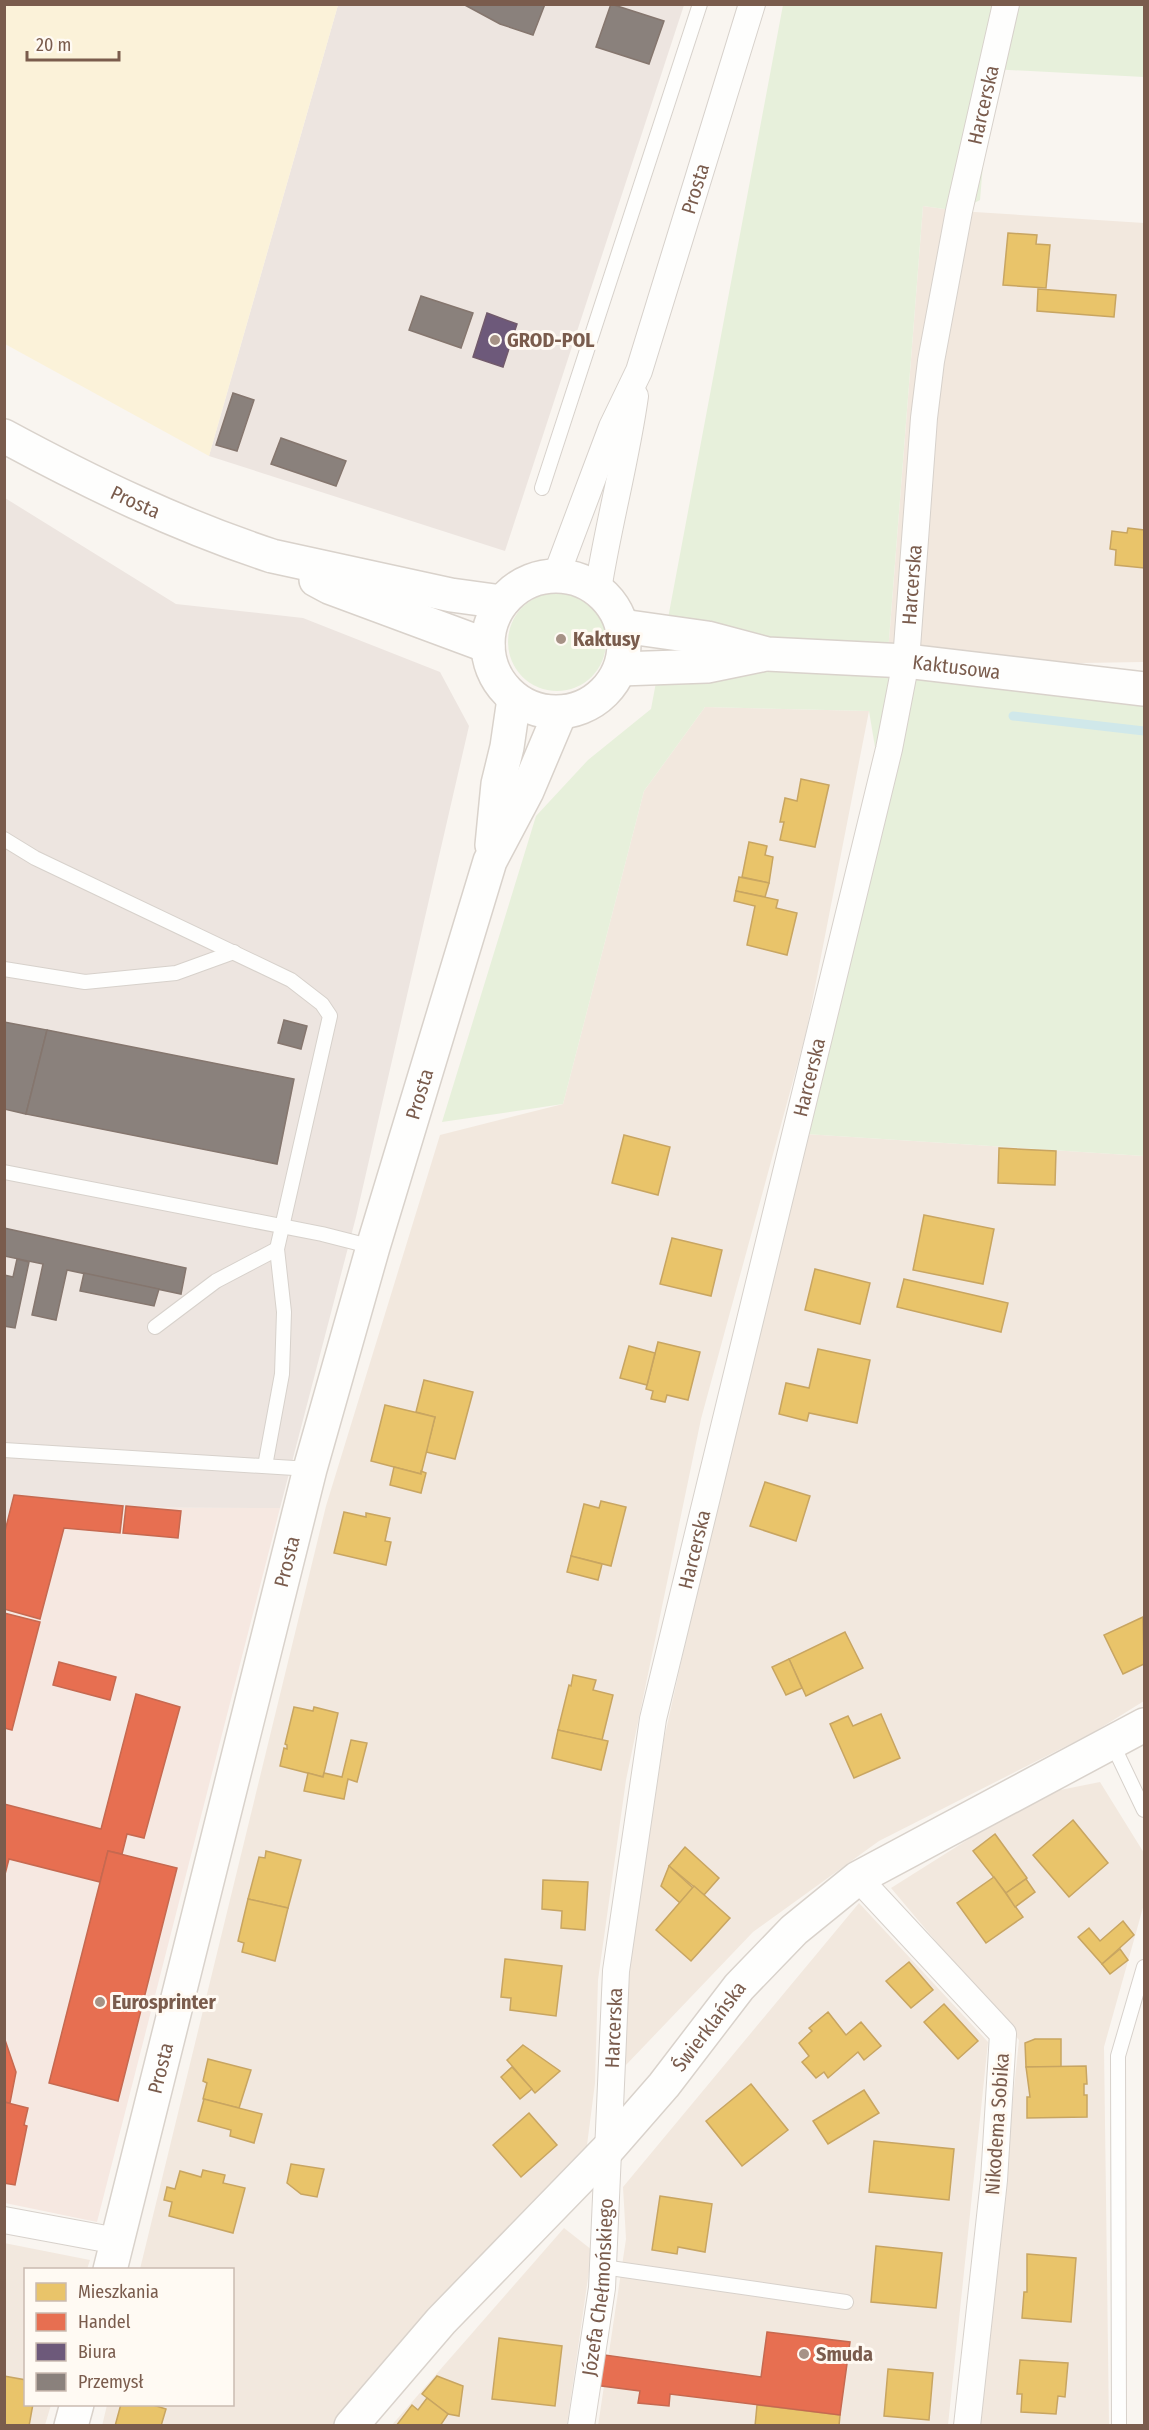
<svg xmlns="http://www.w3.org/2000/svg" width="1149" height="2430" viewBox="0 0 1149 2430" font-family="'Fira Sans Condensed',sans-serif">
<rect width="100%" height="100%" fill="#f9f5f0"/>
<g fill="#f2e8de">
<polygon points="923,206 959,211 1144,223 1144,662 887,666"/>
<polygon points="705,707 869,711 806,1033 701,1419 626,1780 598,1980 595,2083 586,2153 343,2425 102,2426 107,2405 232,2404 232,2270 140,2269 326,1506 440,1135 563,1104 644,791"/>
<polygon points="805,1134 1144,1156 1144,1701 1094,1732 879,1841 753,1932 626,2065 623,2013 664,1739 726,1461"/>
<polygon points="1100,1782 1144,1853 1144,1904 1104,2047 1109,2425 979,2425 1019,2040 891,1888 1040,1794"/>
<polygon points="859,1903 988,2042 948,2425 598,2426 626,2239 623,2187"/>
<polygon points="564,2228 592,2250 567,2425 391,2426"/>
<polygon points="4,2243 90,2260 87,2269 26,2270 26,2404 51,2405 45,2425 5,2425"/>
</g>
<polygon fill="#f6e8e1" points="22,1507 280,1508 97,2222 5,2203 4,1572"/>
<g fill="#ede5e0">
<polygon points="338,5 684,5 505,551 209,456"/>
<polygon points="5,498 176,604 303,618 440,672 469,726 356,1217 280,1508 22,1507 5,1572"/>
</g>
<g fill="#e7f0db">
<polygon points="783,5 1144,5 1144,77 991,69 980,200 959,211 923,206 887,665 1144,672 1144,1156 805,1134 883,795 869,711 705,707 644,791 563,1104 442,1122 536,816 588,760 651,709"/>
<circle cx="557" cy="642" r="49"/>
</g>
<polygon fill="#fbf2d9" points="4,5 338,5 209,456 5,344"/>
<g fill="#e9c46a" stroke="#c8a561" stroke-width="1.5">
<polygon points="1008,233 1037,235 1036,244 1050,245 1046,288 1003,285"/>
<polygon points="1038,289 1116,295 1114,317 1037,311"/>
<polygon points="1128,528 1144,530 1144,568 1115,565 1116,550 1110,549 1112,531 1127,533"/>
<polygon points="801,779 829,785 815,847 780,840 784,822 780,822 785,798 797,801"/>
<polygon points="749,842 767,846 765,855 773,857 769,883 742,877"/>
<polygon points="739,877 769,883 765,897 736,891"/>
<polygon points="736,891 778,900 776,908 797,913 787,955 747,945 755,906 734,901"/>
<polygon points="624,1135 670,1147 658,1195 612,1183"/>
<polygon points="999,1148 1056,1151 1055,1185 998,1183"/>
<polygon points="924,1215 994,1229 983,1284 913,1270"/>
<polygon points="672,1238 722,1250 711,1296 660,1284"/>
<polygon points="815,1269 870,1283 860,1324 805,1310"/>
<polygon points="904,1279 1008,1303 1001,1332 897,1307"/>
<polygon points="658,1342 700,1352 688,1400 667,1395 665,1402 651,1399 653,1391 646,1389"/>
<polygon points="629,1346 655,1353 647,1385 620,1378"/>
<polygon points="818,1349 870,1360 857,1423 809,1413 807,1421 779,1414 786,1383 809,1388"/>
<polygon points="424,1380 473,1392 455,1459 426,1452 435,1417 416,1412"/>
<polygon points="385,1405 435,1417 421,1474 371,1461"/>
<polygon points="394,1467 421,1474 421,1471 426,1473 421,1493 390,1485"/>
<polygon points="765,1482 810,1496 796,1541 750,1526"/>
<polygon points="601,1501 626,1507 611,1566 571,1556 584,1504 599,1508"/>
<polygon points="344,1512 366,1517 366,1513 390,1518 385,1541 391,1542 386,1565 334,1553"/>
<polygon points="571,1556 602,1564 598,1580 567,1572"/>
<polygon points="1143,1617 1144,1664 1123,1674 1104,1635"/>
<polygon points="845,1632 863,1668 806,1696 789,1659"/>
<polygon points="789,1659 802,1688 786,1695 772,1667"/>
<polygon points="573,1675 596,1680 593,1690 613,1695 602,1740 558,1730 569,1685 571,1686"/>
<polygon points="294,1707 313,1711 314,1707 338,1713 323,1777 280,1766 284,1748 287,1749 287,1745 285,1744"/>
<polygon points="881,1714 900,1758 854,1778 830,1724 848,1716 853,1726"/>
<polygon points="558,1730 608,1741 601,1770 552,1758"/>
<polygon points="351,1740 367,1743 357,1782 348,1779 344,1799 304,1791 308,1773 323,1777 324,1773 342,1777"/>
<polygon points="1073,1820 1108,1863 1069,1897 1033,1855"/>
<polygon points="995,1834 1027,1878 1006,1893 973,1851"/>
<polygon points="685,1847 719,1878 704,1895 669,1866"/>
<polygon points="266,1851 301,1860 288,1908 248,1899 259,1857 265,1858"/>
<polygon points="669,1866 693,1888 680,1903 661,1886"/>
<polygon points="994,1877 1023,1917 986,1943 957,1903"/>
<polygon points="1026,1879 1035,1892 1015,1907 1006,1893"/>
<polygon points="543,1880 588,1882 585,1930 561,1928 562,1911 542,1909"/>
<polygon points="694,1886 730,1918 691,1961 656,1930"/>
<polygon points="248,1899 288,1908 275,1961 242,1952 244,1943 238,1941"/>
<polygon points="1123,1921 1134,1935 1102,1964 1078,1937 1089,1928 1100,1941"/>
<polygon points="1120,1949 1128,1960 1110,1974 1102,1964"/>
<polygon points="505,1959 562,1966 556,2016 510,2010 511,1998 501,1997"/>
<polygon points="909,1962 933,1990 911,2008 886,1981"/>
<polygon points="944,2004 978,2041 958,2059 924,2022"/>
<polygon points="828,2012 846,2035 861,2022 881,2046 864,2060 858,2052 828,2078 824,2072 816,2078 802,2062 809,2056 799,2043 812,2031 809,2028"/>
<polygon points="1035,2039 1061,2039 1061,2067 1026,2067 1025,2043"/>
<polygon points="523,2045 560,2071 535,2093 507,2060"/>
<polygon points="208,2059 251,2070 239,2108 203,2099 207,2083 203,2081"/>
<polygon points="1086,2066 1087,2084 1084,2084 1084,2095 1087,2095 1087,2117 1027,2118 1027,2097 1030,2097 1026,2067"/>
<polygon points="512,2067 532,2089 520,2099 501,2077"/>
<polygon points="751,2084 788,2130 742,2166 706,2121"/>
<polygon points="864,2090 879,2113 828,2144 813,2121"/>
<polygon points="204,2099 262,2114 254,2143 230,2136 231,2130 198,2121"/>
<polygon points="529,2113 557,2145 521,2177 493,2145"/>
<polygon points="874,2141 954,2149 949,2200 869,2192"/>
<polygon points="291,2164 324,2169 317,2197 301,2194 287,2183"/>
<polygon points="203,2170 225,2175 223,2183 245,2188 233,2233 169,2216 172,2202 164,2200 167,2187 175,2189 180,2171 201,2177"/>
<polygon points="660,2196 712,2204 705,2252 678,2247 677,2254 652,2250"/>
<polygon points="876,2246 942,2253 936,2308 871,2302"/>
<polygon points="1027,2254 1076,2258 1071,2322 1022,2318 1024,2292 1027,2292"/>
<polygon points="499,2338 562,2346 555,2406 492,2399"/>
<polygon points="1020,2360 1068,2363 1065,2397 1058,2396 1056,2414 1021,2412 1022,2394 1017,2394"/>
<polygon points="888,2369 933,2373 929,2420 884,2416"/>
<polygon points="4,2376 26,2380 26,2404 33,2404 29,2426 4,2426"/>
<polygon points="437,2376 463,2386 459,2416 448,2414 422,2394"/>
<polygon points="427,2398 448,2414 440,2426 396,2426 412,2405 418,2410"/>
<polygon points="121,2404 150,2404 166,2409 161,2426 115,2426"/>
<polygon points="757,2405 840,2415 839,2426 755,2426"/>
</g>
<g fill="#e76f51" stroke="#c66950" stroke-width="1.5">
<polygon points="14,1495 123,1506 120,1533 64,1528 40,1619 4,1609 4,1535"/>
<polygon points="126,1506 181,1511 178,1538 123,1533"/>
<polygon points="4,1613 40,1622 12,1730 4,1728"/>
<polygon points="59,1662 116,1677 110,1700 53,1685"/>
<polygon points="136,1694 180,1707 144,1838 127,1834 122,1854 108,1851 100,1882 9,1859 4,1878 4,1804 101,1829"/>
<polygon points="108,1851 177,1868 118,2101 49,2083"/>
<polygon points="4,2037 16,2072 10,2103 4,2102"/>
<polygon points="4,2102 28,2108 24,2125 27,2126 15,2185 4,2183"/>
<polygon points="767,2332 850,2342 840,2415 670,2394 669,2406 638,2403 640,2391 594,2385 598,2354 761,2377"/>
</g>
<polygon fill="#6d597a" stroke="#715a6c" stroke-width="1.5" points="487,313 517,324 503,367 473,357"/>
<g fill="#8a817c" stroke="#85766e" stroke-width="1.5">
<polygon points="463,4 545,4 533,35 500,24"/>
<polygon points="611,4 664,21 649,64 596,47"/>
<polygon points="421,296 473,313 461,348 409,330"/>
<polygon points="233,393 254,400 237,451 216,445"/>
<polygon points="281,438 346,461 336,486 271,464"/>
<polygon points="284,1020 307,1026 301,1049 278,1043"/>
<polygon points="4,1022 47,1030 26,1114 4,1109"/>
<polygon points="47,1030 294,1079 277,1164 26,1114"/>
<polygon points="4,1228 186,1268 181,1294 67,1270 56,1320 32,1315 43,1264 4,1256"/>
<polygon points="17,1259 29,1262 15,1328 4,1326 4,1275 13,1277"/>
<polygon points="84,1273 159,1289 154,1306 80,1291"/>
</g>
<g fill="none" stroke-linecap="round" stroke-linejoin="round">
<polyline stroke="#d0e8ea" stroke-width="9" points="1013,716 1144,731"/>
<g stroke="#d7d1cb" stroke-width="16">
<g id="lane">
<polyline points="542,488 700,4"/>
<polyline points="4,839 35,858 291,980 322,1004 330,1016 277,1249 284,1312 282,1374 265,1466"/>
<polyline points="4,969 85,982 176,973 234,952"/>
<polyline points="4,1172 322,1234 373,1247"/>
<polyline points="155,1327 216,1281 277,1249"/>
<polyline points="4,1450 310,1469"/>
<polyline points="1111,1741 1144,1810"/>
<polyline points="603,2267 846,2302"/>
<polyline points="1119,2426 1118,2056 1144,1967"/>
</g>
</g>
<g stroke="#d7d1cb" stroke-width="28">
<g id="street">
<path id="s1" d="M556,576L612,427L639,371L752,4"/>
<path d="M598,590C608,525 626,461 635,396"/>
<polyline points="858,1878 1003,2034 994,2180 967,2426"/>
<polyline points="4,2220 117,2241"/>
<path id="s2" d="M581,2426L602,2288L616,1971L653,1719L889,749L906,661L924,418L931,361L959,211L1006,4"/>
</g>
</g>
<g stroke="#d9d2cb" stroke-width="36">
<g id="secondary">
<path id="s3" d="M4,436C91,483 178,525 272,556L451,595L502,602"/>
<circle cx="556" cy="644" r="68"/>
<polyline points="316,580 329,587 488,646"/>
<path id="s4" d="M622,626L707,638L767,654L906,661L1144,689"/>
<polyline points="620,669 707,666 761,655"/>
<polyline points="492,845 498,784 507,747 514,699"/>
<path id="s5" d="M110,2270L310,1469L373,1247L490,861L527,791L560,713"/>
<polyline points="71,2426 77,2404"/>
<path id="s6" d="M351,2426L441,2321L609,2148L664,2085L739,1987L794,1930L858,1878L1144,1725"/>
</g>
</g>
<use href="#lane" stroke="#fefefd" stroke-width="14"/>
<use href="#street" stroke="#fefefd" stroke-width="26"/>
<use href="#secondary" stroke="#fefefd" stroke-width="33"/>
</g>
<g fill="#a69286" stroke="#fffaf3" stroke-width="2">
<circle cx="495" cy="340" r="6"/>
<circle cx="561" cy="639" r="6"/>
<circle cx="100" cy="2002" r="6"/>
<circle cx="804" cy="2354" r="6"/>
</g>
<g text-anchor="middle" stroke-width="6" stroke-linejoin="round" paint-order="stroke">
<g font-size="20" fill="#7a5c4d" stroke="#fffaf3">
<text dy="7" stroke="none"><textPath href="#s2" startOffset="2362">Harcerska</textPath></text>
<text dy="7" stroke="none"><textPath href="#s1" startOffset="412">Prosta</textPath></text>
<text dy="7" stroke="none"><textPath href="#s3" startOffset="147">Prosta</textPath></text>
<text dy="7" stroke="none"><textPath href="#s2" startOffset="1876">Harcerska</textPath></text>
<text dy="7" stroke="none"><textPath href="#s4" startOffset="338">Kaktusowa</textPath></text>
<text dy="7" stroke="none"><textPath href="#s2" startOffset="1372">Harcerska</textPath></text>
<text dy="7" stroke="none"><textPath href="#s5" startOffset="1216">Prosta</textPath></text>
<text dy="7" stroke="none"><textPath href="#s2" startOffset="886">Harcerska</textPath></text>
<text dy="7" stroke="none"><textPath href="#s5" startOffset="730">Prosta</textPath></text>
<text dy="7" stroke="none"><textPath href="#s6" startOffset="537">Świerklańska</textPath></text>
<text dy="7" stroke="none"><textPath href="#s2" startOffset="400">Harcerska</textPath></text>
<text dy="7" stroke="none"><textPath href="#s5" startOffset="208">Prosta</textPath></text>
<text transform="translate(997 2124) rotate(-86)" y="7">Nikodema Sobika</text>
<text dy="7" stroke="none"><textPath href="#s2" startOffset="140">Józefa Chełmońskiego</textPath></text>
</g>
<g font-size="20" font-weight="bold" fill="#7a5c4d" stroke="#fffaf3" text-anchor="start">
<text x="507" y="347">GROD-POL</text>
<text x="573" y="646">Kaktusy</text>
<text x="112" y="2009">Eurosprinter</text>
<text x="816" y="2361">Smuda</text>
</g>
</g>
<rect width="1149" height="2430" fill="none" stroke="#7a5c4d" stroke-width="12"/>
<rect x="24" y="2268" width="210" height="138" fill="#fffaf3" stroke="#cabbb1" stroke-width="1.5"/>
<rect x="36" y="2283" width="30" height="18" fill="#e9c46a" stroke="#cabbb1" stroke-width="1.5"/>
<text x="78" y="2298" font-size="18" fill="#7a5c4d">Mieszkania</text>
<rect x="36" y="2313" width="30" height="18" fill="#e76f51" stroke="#cabbb1" stroke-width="1.5"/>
<text x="78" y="2328" font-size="18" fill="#7a5c4d">Handel</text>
<rect x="36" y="2343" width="30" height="18" fill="#6d597a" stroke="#cabbb1" stroke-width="1.5"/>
<text x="78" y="2358" font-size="18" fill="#7a5c4d">Biura</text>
<rect x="36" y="2373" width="30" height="18" fill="#8a817c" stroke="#cabbb1" stroke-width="1.5"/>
<text x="78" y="2388" font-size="18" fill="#7a5c4d">Przemysł</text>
<path d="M27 51v9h92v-9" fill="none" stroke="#7a5c4d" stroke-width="3"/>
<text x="36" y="51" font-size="18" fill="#7a5c4d" stroke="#fffaf3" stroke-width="4.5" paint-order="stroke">20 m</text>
</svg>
